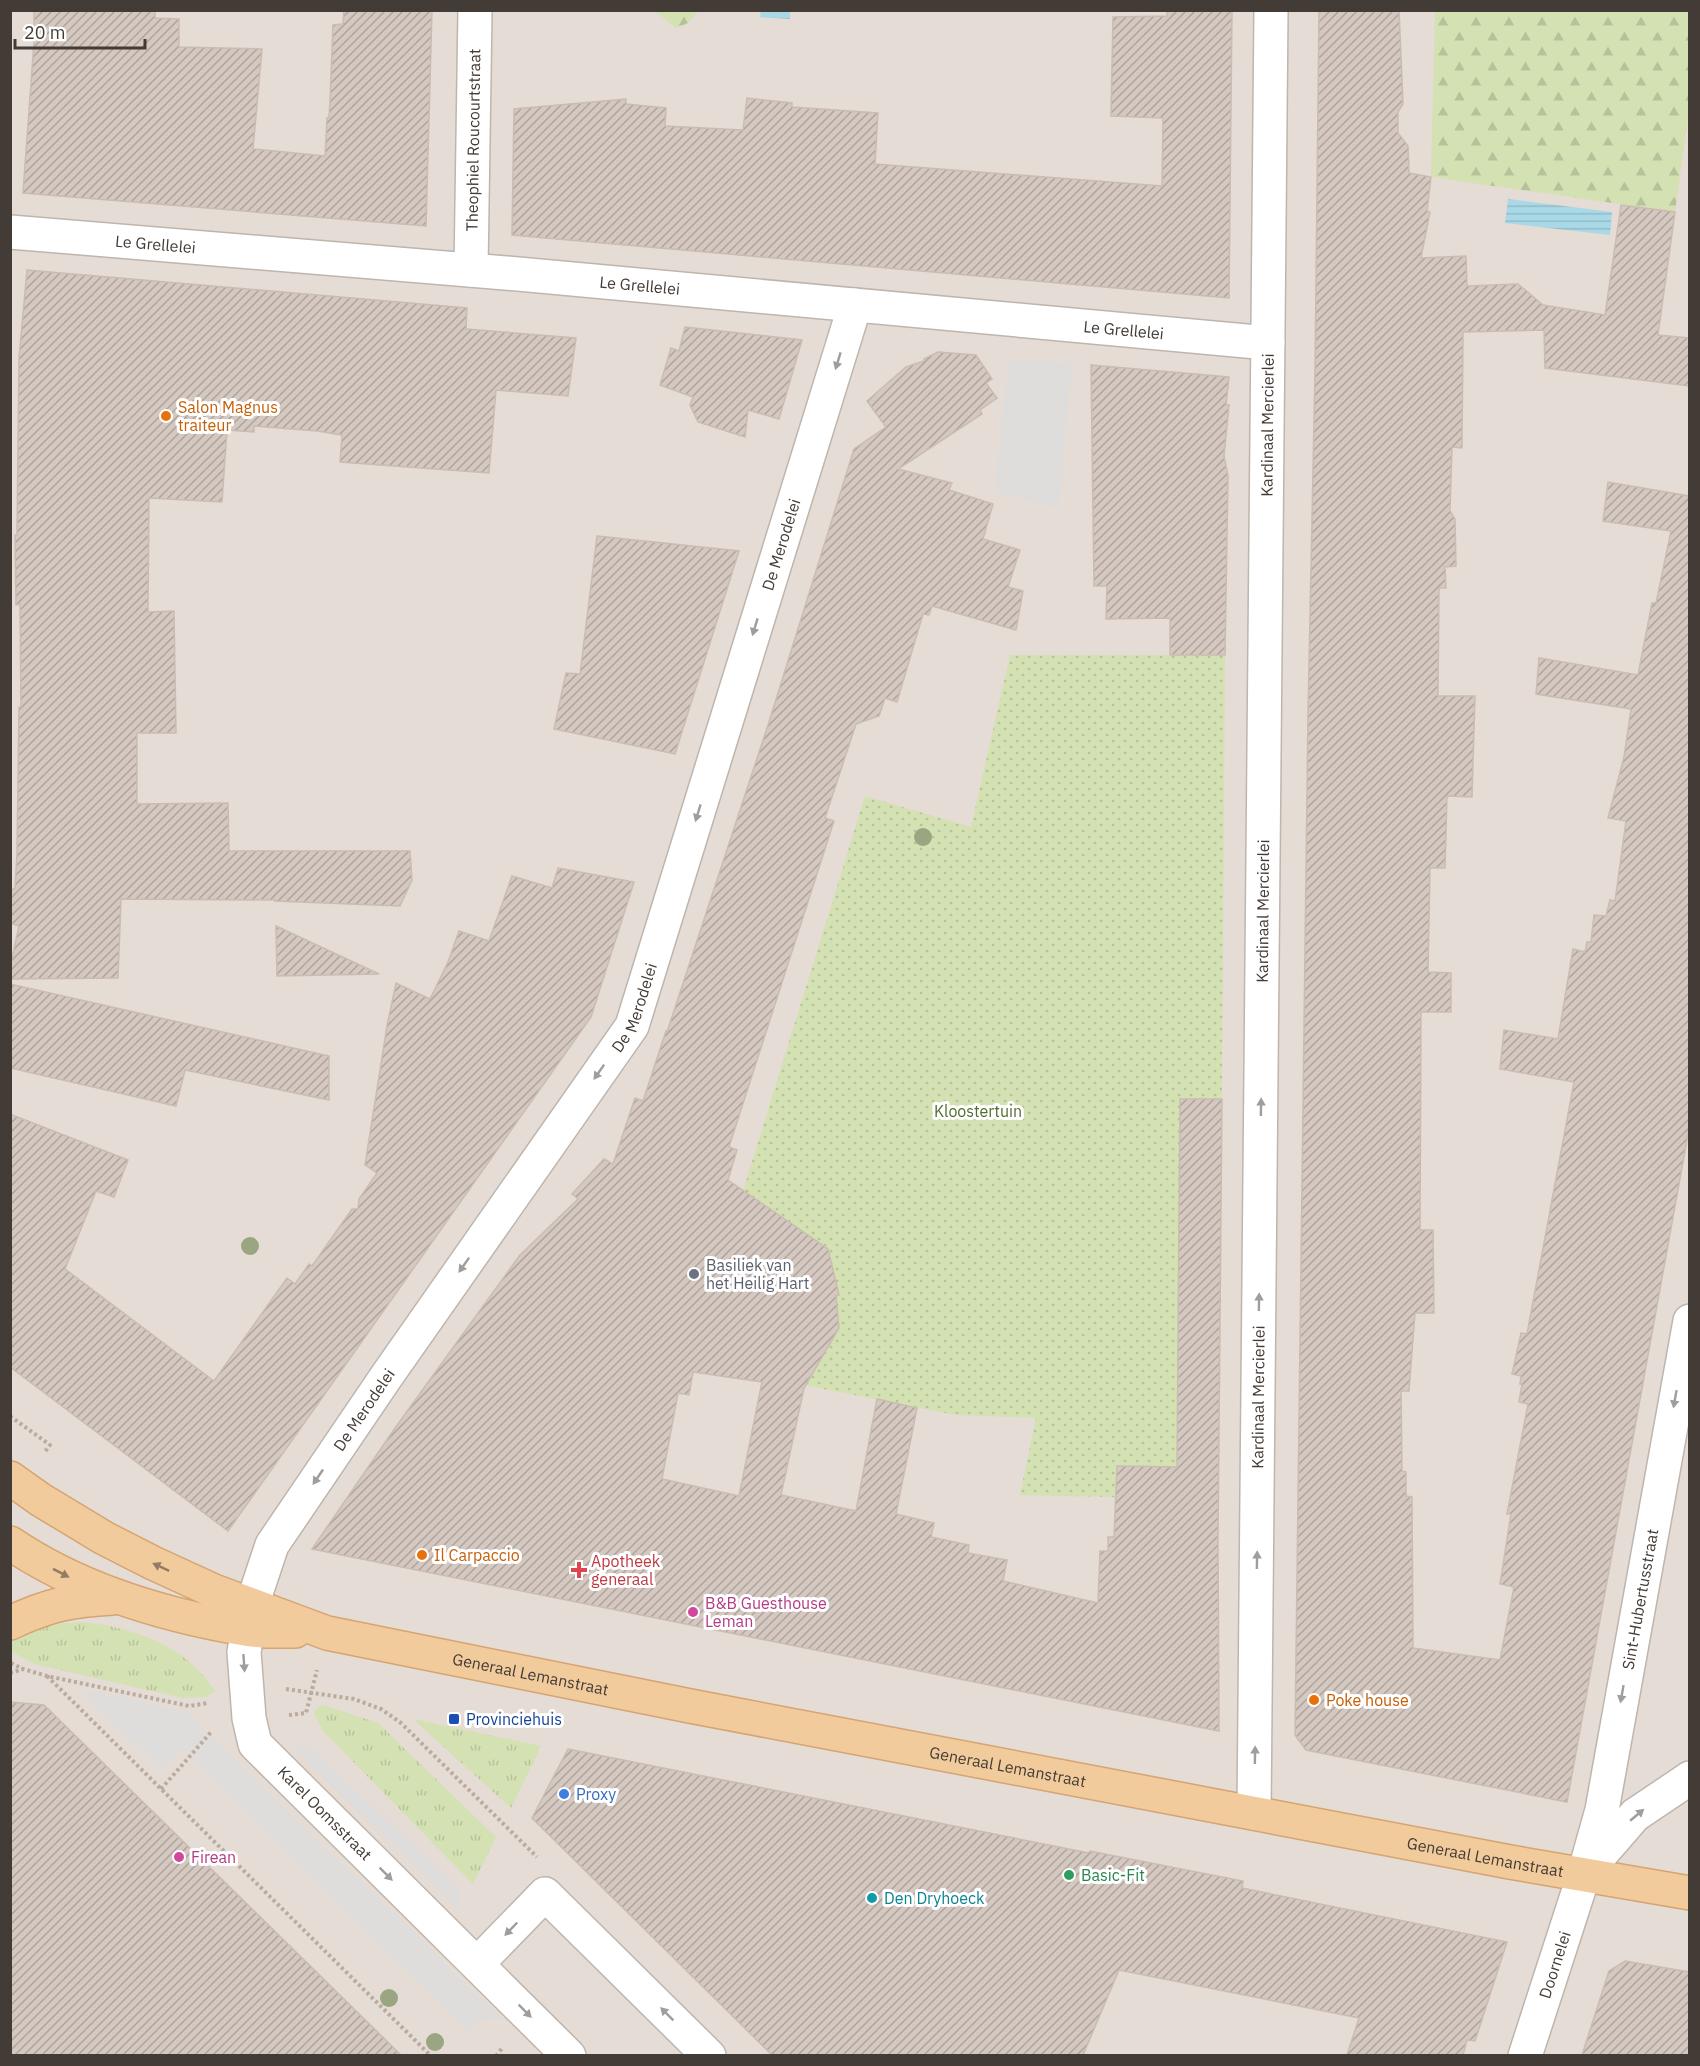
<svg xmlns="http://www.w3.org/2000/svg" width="1700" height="2066" viewBox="0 0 1700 2066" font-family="'IBM Plex Sans',sans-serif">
<defs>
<pattern id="grass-tufts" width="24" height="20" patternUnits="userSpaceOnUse" patternTransform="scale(1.5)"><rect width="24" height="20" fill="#d4e1b3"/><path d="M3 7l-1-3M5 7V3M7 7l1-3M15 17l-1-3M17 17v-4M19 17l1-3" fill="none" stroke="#b7c29b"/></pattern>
<pattern id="forest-firs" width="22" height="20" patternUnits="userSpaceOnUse" patternTransform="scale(1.5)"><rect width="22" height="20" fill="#d4e1b3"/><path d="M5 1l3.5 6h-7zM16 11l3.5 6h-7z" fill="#b7c29b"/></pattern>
<pattern id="garden-dots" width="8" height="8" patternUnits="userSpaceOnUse" patternTransform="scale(1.5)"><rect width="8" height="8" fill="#d4e1b3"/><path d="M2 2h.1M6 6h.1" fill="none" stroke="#b7c29b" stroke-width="1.8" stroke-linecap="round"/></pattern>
<pattern id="water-rules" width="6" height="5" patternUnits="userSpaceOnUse" patternTransform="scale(1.5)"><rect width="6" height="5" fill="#a9d9e7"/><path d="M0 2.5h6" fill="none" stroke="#93bbc7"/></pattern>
<pattern id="building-hatch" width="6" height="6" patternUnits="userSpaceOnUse" patternTransform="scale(1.5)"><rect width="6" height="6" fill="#d4c8c0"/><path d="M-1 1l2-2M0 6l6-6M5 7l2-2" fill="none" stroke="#aea49d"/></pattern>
</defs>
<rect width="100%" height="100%" fill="#f1ece6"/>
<rect fill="#e4dcd5" x="11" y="11" width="1678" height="2044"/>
<g fill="url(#grass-tufts)">
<path d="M82,1622C118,1626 154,1635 183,1657C196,1666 206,1679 215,1691L206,1697L183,1698L34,1664L11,1651V1638L56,1624Z"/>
<polygon points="324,1705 378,1723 496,1837 473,1884 323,1731 314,1713 317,1708"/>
<polygon points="413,1719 541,1746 511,1808"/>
</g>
<g fill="url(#forest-firs)">
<polygon points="655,11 698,10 698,11 688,23 676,28"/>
<polygon points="1435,11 1689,11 1689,110 1675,212 1431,177"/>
</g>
<polygon fill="url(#garden-dots)" points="1010,655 1225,655 1222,1099 1180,1100 1177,1467 1117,1466 1116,1497 1020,1495 1036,1418 956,1415 804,1385 839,1328 838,1317 823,1307 821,1299 839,1295 827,1246 823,1246 743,1191 865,796 971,827"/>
<g fill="#dfdddb">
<polygon points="1009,359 1072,363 1059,508 994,492"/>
<polygon points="87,1690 185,1712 501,2017 484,2020 477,2024 469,2032 182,1749 162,1769 84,1694"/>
<polygon points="312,1746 460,1891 460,1912 292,1747"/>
</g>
<g fill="url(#water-rules)">
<polygon points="761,11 790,11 790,19 760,17"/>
<polygon points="1508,199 1612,212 1610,235 1505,223"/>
</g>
<g fill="url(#building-hatch)" stroke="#cbbcb1" stroke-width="1.5" fill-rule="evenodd">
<polygon points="34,10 155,10 155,18 179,19 179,47 262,49 253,149 325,156 327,118 329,117 330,101 333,25 343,24 344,10 432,10 426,226 23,193 34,42"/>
<polygon points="1167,10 1232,10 1229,298 512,235 514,109 626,99 626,104 666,108 665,126 743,130 747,98 792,103 792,107 878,113 875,164 1162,186 1163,118 1111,116 1113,17 1167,16"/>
<polygon points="1319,10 1399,10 1403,104 1398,112 1398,133 1408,146 1409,173 1431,177 1427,211 1430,212 1421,258 1466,256 1467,286 1518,284 1543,305 1605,315 1621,205 1675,212 1658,335 1689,338 1689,386 1545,368 1544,330 1463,332 1462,448 1452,447 1450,511 1455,519 1456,566 1445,567 1446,588 1439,588 1438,696 1475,696 1472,797 1447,796 1445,868 1430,868 1428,972 1451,973 1451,1012 1421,1012 1420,1230 1433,1230 1434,1313 1415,1313 1409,1391 1401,1391 1402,1471 1406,1472 1406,1496 1412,1497 1413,1648 1500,1660 1514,1587 1500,1584 1511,1514 1507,1514 1528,1404 1519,1402 1522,1384 1520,1384 1521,1376 1512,1374 1521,1333 1527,1334 1574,1082 1500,1069 1504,1030 1558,1039 1573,949 1585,952 1587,942 1591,942 1594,915 1606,916 1610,900 1615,901 1626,821 1608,818 1624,757 1631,709 1536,694 1539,658 1638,675 1652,603 1656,603 1671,531 1603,521 1608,482 1689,496 1689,1129 1567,1802 1306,1750 1295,1735 1308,713 1315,373"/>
<polygon points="27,270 467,308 466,329 576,338 568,396 496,390 489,473 340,462 342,435 317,431 254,426 254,432 227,430 222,502 149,498 148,612 174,611 176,733 137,733 137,804 228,803 229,851 410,851 412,880 400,906 275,901 275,900 121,899 118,978 10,979 10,967 19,926 10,923 10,891 15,888 17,853 19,707 21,707 20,604 16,605 15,535 17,535 19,358"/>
<polygon points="685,327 802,340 779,419 748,410 745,437 698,422 690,405 693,397 660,385 671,348 679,351"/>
<path d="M938,352L976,355L992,379L986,383L997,398L980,410L982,414L898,469L952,483L949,490L993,504L983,539L1020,550L1008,587L1023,591L1016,630L932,606L929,615L923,614L897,702L885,698L879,716L856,724L825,818L834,821L729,1147L737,1150L728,1180L828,1249L839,1295L836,1296L839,1328L804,1388L781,1495L856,1511L877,1399L917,1408L896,1514L934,1523L931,1537L969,1545L968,1553L1007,1560L1003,1581L1098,1603L1100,1551H1108V1537H1114L1117,1466L1177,1467L1180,1099H1222L1218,1540L1219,1731L312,1549L395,1428L520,1255L578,1199L572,1194L604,1159L613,1164L635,1098L643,1101L666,1031L667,1032L769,722L854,449L886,427L867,401L906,367L924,361V359ZM693,1372L762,1382L739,1496L662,1479L678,1393L689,1395Z"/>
<polygon points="1091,365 1229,377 1226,405 1229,405 1224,456 1228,476 1225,655 1170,655 1170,618 1106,619 1107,586 1094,586"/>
<polygon points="597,536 739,551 675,754 554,729 566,673 580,674"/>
<polygon points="558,868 634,882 591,1017 228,1531 10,1367 10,1114 128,1160 114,1197 96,1191 65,1269 214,1381 287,1278 295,1284 309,1264 312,1266 352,1209 358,1209 359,1199 377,1173 365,1165 387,1026 396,983 430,999 448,962 459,931 489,941 512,876 552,888"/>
<polygon points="276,926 379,974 277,976"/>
<polygon points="10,984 329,1056 329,1100 185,1070 176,1106 10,1068"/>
<polygon points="10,1702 44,1705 401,2055 10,2055"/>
<polygon points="568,1749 1089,1853 1090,1851 1243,1881 1242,1888 1507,1942 1475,2041 1467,2040 1463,2055 1347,2055 1359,2018 1119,1970 1083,2055 772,2055 532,1818"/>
<polygon points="1625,1961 1689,1972 1689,2055 1582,2055 1609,1971"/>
</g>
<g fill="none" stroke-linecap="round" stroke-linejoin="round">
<g stroke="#beb5ad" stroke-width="36">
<g id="minor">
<path id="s1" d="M10,232L518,274L1268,343"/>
<path id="s2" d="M471,270L475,10"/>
<path id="s3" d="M1254,1813L1271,10"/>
<polyline points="1589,1868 1635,1815 1690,1778"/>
<polyline points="477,1964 545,1894 709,2056"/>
<path id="s4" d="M569,2056L255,1744L249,1718L244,1652L252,1605L272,1545L386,1377L632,1026L855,305"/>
<path id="s5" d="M1525,2056L1584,1874L1602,1810L1690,1321"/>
</g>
</g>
<g stroke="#d5a470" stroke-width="36">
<g id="major">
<path id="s6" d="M10,1478L41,1500L104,1538L153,1563L214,1591L327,1633L690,1706L1510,1862L1690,1893"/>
<path d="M10,1543C79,1590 163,1615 245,1629C261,1632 279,1631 295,1631"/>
<path d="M10,1623C48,1605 71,1600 113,1598"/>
</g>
</g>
<g stroke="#bbab9d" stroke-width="4" stroke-dasharray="3 3" stroke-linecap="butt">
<polyline points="10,1416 50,1445 44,1453"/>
<polyline points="11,1663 23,1669 47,1676 189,1706 208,1703"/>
<polyline points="10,1673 23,1669"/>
<polyline points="47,1676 431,2056"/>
<polyline points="286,1689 354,1699 381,1709 401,1723 537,1857"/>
<polyline points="289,1715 306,1713 317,1670"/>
<polyline points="161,1789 212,1731"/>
<polyline points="496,2056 503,2047"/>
</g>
<use href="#minor" stroke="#fff" stroke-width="33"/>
<use href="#major" stroke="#f2cb9d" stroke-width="33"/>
</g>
<g fill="#9aa682">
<circle cx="923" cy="837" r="9"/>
<circle cx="250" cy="1246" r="9"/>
<circle cx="389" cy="1998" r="9"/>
<circle cx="435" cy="2042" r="9"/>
</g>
<defs><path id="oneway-solid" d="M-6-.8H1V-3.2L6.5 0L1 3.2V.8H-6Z" transform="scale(1.5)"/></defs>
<g fill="#a19d9a">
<use href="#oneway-solid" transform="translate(838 361) rotate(107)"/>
<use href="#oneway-solid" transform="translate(755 627) rotate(107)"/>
<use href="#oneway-solid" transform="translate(698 813) rotate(107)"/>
<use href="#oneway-solid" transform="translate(599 1072) rotate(125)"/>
<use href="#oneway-solid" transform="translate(1261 1107) rotate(-89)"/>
<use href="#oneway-solid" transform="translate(464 1265) rotate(125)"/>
<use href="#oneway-solid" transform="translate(1259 1302) rotate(-89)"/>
<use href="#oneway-solid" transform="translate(1675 1399) rotate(100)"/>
<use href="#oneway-solid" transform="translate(318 1477) rotate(124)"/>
<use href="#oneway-solid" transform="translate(1257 1560) rotate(-89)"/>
<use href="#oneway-solid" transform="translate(244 1663) rotate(86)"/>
<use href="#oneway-solid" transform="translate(1622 1694) rotate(100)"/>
<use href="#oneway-solid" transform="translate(1255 1755) rotate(-89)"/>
<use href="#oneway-solid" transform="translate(1637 1815) rotate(-40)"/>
<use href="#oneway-solid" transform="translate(386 1874) rotate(45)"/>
<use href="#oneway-solid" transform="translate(511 1929) rotate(134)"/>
<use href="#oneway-solid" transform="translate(525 2011) rotate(45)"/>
<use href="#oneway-solid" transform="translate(667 2014) rotate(-135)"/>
</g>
<g fill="#927c64">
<use href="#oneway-solid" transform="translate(161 1567) rotate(-155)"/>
<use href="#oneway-solid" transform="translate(61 1573) rotate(27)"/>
</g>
<g fill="#e8710a" stroke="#fff" stroke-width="2">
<circle cx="166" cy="416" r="6"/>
<circle cx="422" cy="1555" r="6"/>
<circle cx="1314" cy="1700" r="6"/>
</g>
<circle fill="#6b7280" stroke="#fff" stroke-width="2" cx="694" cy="1274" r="6"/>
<path fill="#e0444e" stroke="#fff" stroke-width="2" d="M576 1561h6v6h6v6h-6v6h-6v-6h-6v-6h6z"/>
<g fill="#d1479c" stroke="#fff" stroke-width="2">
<circle cx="693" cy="1612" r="6"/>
<circle cx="179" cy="1857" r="6"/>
</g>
<rect fill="#1a4fb4" stroke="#fff" stroke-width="2" x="448" y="1713" width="12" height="12" rx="3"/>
<circle fill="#3f7fe0" stroke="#fff" stroke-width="2" cx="564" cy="1794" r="6"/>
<circle fill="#2e9e5b" stroke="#fff" stroke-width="2" cx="1069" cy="1875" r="6"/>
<circle fill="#0f9aa8" stroke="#fff" stroke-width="2" cx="872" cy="1898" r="6"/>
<g text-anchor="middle" stroke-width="6" stroke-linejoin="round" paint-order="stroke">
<g font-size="16" fill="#433b36" stroke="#fff">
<text dy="6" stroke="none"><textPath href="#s2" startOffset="130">Theophiel Roucourtstraat</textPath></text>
<text dy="6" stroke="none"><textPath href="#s1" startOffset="146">Le Grellelei</textPath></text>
<text dy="6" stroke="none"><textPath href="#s1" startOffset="632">Le Grellelei</textPath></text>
<text dy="6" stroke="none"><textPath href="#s1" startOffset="1118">Le Grellelei</textPath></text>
<text dy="6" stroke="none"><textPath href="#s3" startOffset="1388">Kardinaal Mercierlei</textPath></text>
<text dy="6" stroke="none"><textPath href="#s4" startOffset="1782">De Merodelei</textPath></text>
<text dy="6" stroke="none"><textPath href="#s3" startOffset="902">Kardinaal Mercierlei</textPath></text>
<text dy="6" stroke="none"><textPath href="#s4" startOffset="1296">De Merodelei</textPath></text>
<text dy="6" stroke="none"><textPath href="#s3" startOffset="416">Kardinaal Mercierlei</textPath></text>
<text dy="6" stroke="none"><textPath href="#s4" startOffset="810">De Merodelei</textPath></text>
<text dy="6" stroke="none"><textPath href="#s5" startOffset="472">Sint-Hubertusstraat</textPath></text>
<text dy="6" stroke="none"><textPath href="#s6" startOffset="562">Generaal Lemanstraat</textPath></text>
<text dy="6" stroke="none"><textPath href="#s6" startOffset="1048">Generaal Lemanstraat</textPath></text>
<text transform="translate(325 1813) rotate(45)" y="6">Karel Oomsstraat</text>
<text dy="6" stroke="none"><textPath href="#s6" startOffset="1534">Generaal Lemanstraat</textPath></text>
<text dy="6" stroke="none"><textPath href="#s5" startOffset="96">Doornelei</textPath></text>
</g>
<g font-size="16" fill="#c56008" stroke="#fff" text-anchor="start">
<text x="178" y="413">Salon Magnus<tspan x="178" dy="18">traiteur</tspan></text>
<text x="434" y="1561">Il Carpaccio</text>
<text x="1326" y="1706">Poke house</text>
</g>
<g font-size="16" fill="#526d30" stroke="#fff">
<text x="978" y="1117">Kloostertuin</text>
</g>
<g font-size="16" fill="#5b616d" stroke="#fff" text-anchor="start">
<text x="706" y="1271">Basiliek van<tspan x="706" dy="18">het Heilig Hart</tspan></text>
</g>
<g font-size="16" fill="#be3a42" stroke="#fff" text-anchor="start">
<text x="591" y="1567">Apotheek<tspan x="591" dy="18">generaal</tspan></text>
</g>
<g font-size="16" fill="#b23c85" stroke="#fff" text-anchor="start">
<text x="705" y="1609">B&amp;B Guesthouse<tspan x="705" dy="18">Leman</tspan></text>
<text x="191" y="1863">Firean</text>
</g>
<g font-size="16" fill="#164399" stroke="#fff" text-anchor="start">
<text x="466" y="1725">Provinciehuis</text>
</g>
<g font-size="16" fill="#366cbe" stroke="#fff" text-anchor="start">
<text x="576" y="1800">Proxy</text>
</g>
<g font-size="16" fill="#27864d" stroke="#fff" text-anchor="start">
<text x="1081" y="1881">Basic-Fit</text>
</g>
<g font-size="16" fill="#0d838f" stroke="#fff" text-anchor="start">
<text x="884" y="1904">Den Dryhoeck</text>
</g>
</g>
<rect width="1700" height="2066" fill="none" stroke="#433b36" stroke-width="24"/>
<path d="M15 39v9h130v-9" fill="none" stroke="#433b36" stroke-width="3"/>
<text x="24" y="39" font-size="18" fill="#433b36" stroke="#ffffff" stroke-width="4.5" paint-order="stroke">20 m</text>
</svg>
